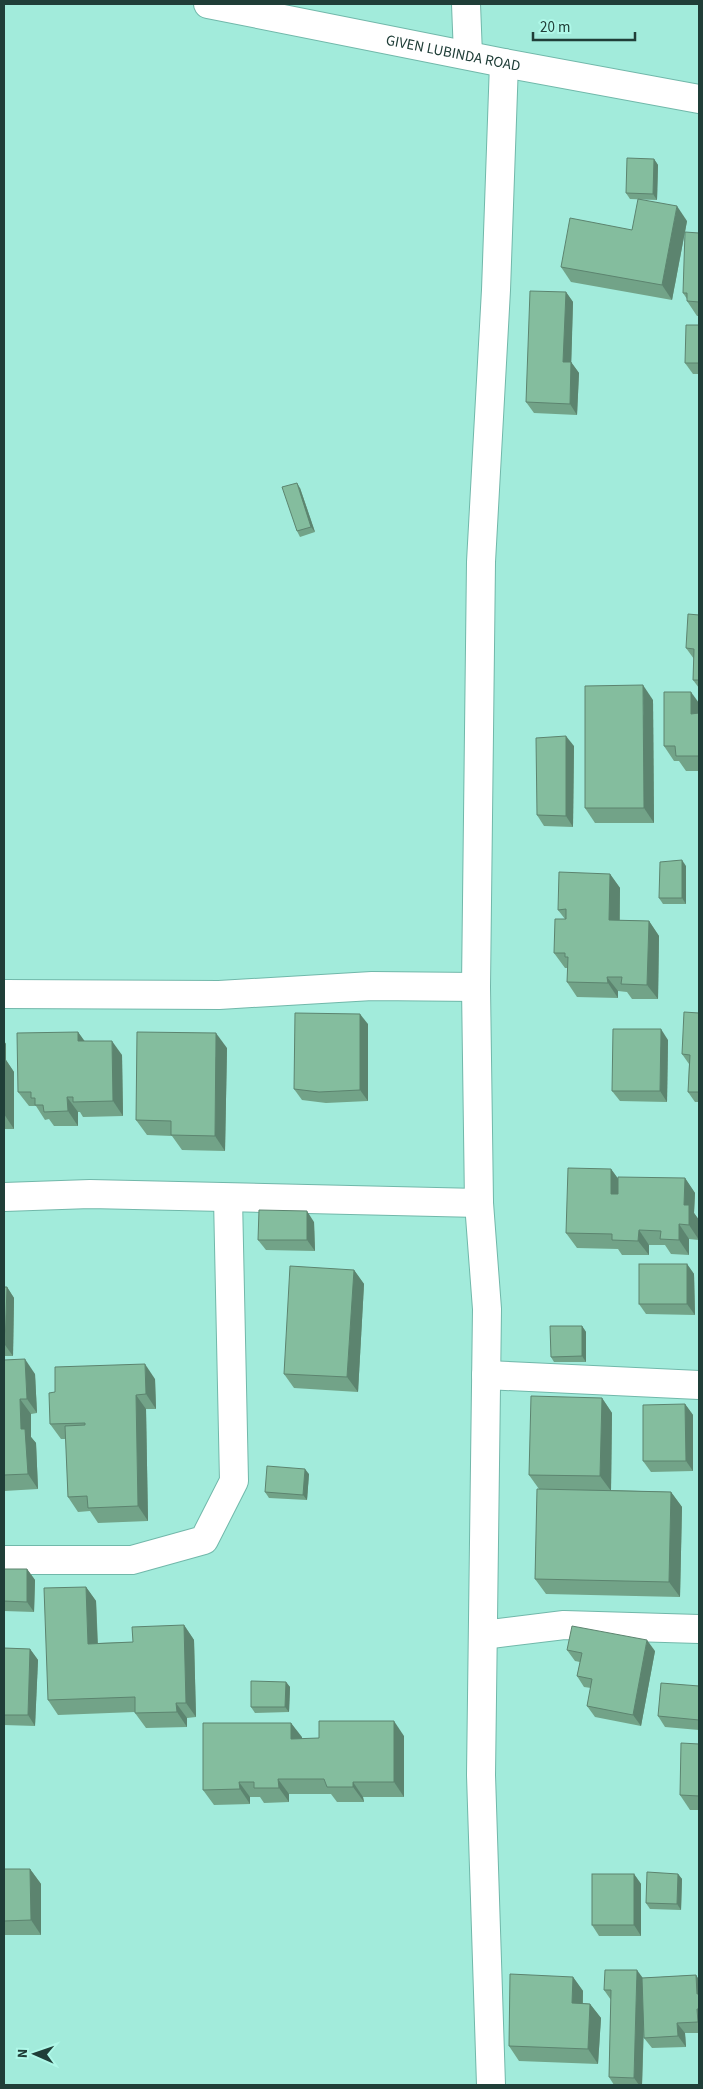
<svg xmlns="http://www.w3.org/2000/svg" width="703" height="2089" viewBox="0 0 703 2089" font-family="'Source Sans 3',sans-serif">
<rect width="100%" height="100%" fill="#a2ebdb"/>
<g fill="none" stroke-linecap="round" stroke-linejoin="round">
<g stroke="#71b8aa" stroke-width="30">
<g id="minor">
<path id="s1" d="M208,4L504,63L699,99"/>
<polyline points="466,4 468,55"/>
<polyline points="4,994 219,995 372,986 476,987"/>
<polyline points="4,1197 90,1194 479,1203"/>
<polyline points="486,1375 699,1385"/>
<polyline points="4,1560 132,1560 204,1540 234,1481 228,1198"/>
<polyline points="483,1635 564,1625 699,1629"/>
<polyline points="491,2085 481,1775 487,1309 479,1203 476,987 481,562 496,290 504,63"/>
</g>
</g>
<use href="#minor" stroke="#fff" stroke-width="28"/>
</g>
<g fill="#72a388">
<polygon points="654,159 658,165 657,200 630,199 626,193"/>
<polygon points="687,221 672,300 571,282 561,267 632,230"/>
<polygon points="699,233 699,316 697,316 687,301 687,299 683,293"/>
<polygon points="566,292 573,302 571,362 579,373 577,415 534,413 526,402"/>
<polygon points="699,325 699,374 693,374 685,363"/>
<polygon points="300,488 315,532 300,537 297,531"/>
<polygon points="699,615 699,688 693,680 694,659 686,648"/>
<polygon points="653,700 654,823 595,823 585,808"/>
<polygon points="699,703 699,771 686,771 679,761 674,761 664,746"/>
<polygon points="574,746 573,827 544,826 537,815"/>
<polygon points="686,866 686,904 663,904 659,898"/>
<polygon points="610,874 620,888 620,920 649,921 659,936 658,999 632,999 627,992 618,991 618,998 577,997 567,982 568,968 565,968 554,953 565,919 558,910"/>
<polygon points="699,1013 699,1102 695,1102 688,1092 689,1064 682,1054"/>
<polygon points="368,1024 368,1101 326,1103 302,1100 294,1089"/>
<polygon points="78,1032 84,1041 122,1055 123,1116 83,1117 80,1112 78,1112 78,1126 54,1126 49,1119 45,1120 36,1106 29,1106 18,1092"/>
<polygon points="668,1040 667,1102 620,1101 612,1091"/>
<polygon points="4,1041 6,1044 6,1060 14,1072 14,1129 4,1129"/>
<polygon points="227,1048 225,1151 182,1150 172,1136 147,1135 136,1120"/>
<polygon points="611,1169 618,1179 685,1178 695,1193 694,1213 699,1220 699,1240 689,1239 689,1255 671,1254 665,1245 649,1245 649,1255 622,1255 618,1249 577,1248 566,1233"/>
<polygon points="314,1222 315,1251 266,1250 258,1240"/>
<polygon points="687,1264 694,1274 695,1315 646,1314 639,1304"/>
<polygon points="354,1270 364,1284 358,1392 294,1388 284,1374"/>
<polygon points="4,1287 7,1287 14,1298 13,1356 4,1356"/>
<polygon points="582,1326 586,1332 586,1362 554,1362 551,1357"/>
<polygon points="4,1360 35,1374 37,1413 31,1414 31,1437 36,1443 38,1489 4,1491"/>
<polygon points="155,1379 156,1409 146,1409 148,1521 98,1523 90,1511 78,1512 68,1497 66,1439 61,1439 50,1424 55,1392"/>
<polygon points="602,1398 612,1413 611,1490 671,1492 682,1507 680,1597 546,1594 535,1579 539,1489 529,1475"/>
<polygon points="685,1404 693,1415 693,1471 651,1472 643,1461"/>
<polygon points="309,1474 307,1500 269,1498 265,1492"/>
<polygon points="4,1569 27,1569 35,1580 34,1612 4,1611"/>
<polygon points="86,1587 96,1601 98,1643 133,1642 184,1625 194,1640 196,1717 187,1718 187,1727 146,1728 135,1713 135,1712 58,1715 48,1700"/>
<polygon points="4,1648 30,1649 38,1660 35,1726 4,1725"/>
<polygon points="567,1650 655,1651 641,1726 595,1717 587,1706 591,1688 584,1687 577,1676 580,1662 575,1661"/>
<polygon points="286,1682 290,1687 289,1712 255,1713 251,1707"/>
<polygon points="699,1686 699,1730 665,1727 658,1716"/>
<polygon points="291,1723 302,1739 404,1736 404,1797 363,1797 364,1802 337,1802 331,1794 289,1794 289,1802 264,1803 260,1797 250,1797 250,1804 214,1805 203,1790"/>
<polygon points="699,1744 699,1810 690,1810 680,1795"/>
<polygon points="4,1869 30,1869 41,1884 41,1935 4,1935"/>
<polygon points="634,1874 641,1884 641,1936 599,1936 592,1925"/>
<polygon points="678,1874 682,1879 681,1910 650,1909 646,1903"/>
<polygon points="696,1975 699,1980 699,2033 685,2033 686,2047 652,2048 644,2038 644,2024 642,2085 614,2085 609,2077 611,2000 604,1990 642,1978"/>
<polygon points="573,1977 583,1991 583,2003 590,2004 601,2018 598,2064 519,2061 509,2046"/>
</g>
<g fill="#5c846f">
<polygon points="654,159 658,165 657,200 653,194"/>
<polygon points="677,206 687,221 672,300 662,285"/>
<polygon points="566,292 573,302 571,373 563,362"/>
<polygon points="571,362 579,373 577,415 570,404"/>
<polygon points="297,483 300,488 315,532 311,527"/>
<polygon points="643,685 653,700 654,823 644,808"/>
<polygon points="691,692 699,703 699,725 691,714"/>
<polygon points="566,736 574,746 573,827 566,816"/>
<polygon points="682,860 686,866 686,904 682,898"/>
<polygon points="610,874 620,888 619,935 609,920"/>
<polygon points="649,921 659,936 658,999 647,985"/>
<polygon points="607,977 618,991 618,998 608,983"/>
<polygon points="360,1014 368,1024 368,1101 360,1090"/>
<polygon points="661,1029 668,1040 667,1102 660,1091"/>
<polygon points="78,1032 89,1047 78,1041"/>
<polygon points="216,1033 227,1048 225,1151 215,1136"/>
<polygon points="4,1041 6,1044 6,1060 14,1072 14,1129 4,1114"/>
<polygon points="112,1041 122,1055 123,1116 113,1101"/>
<polygon points="67,1097 78,1112 78,1126 68,1111"/>
<polygon points="611,1169 622,1184 622,1208 611,1194"/>
<polygon points="685,1178 695,1193 694,1213 699,1220 699,1240 689,1225 684,1205"/>
<polygon points="307,1211 314,1222 315,1251 307,1240"/>
<polygon points="679,1224 689,1239 689,1255 679,1240"/>
<polygon points="639,1230 649,1245 649,1255 638,1241"/>
<polygon points="687,1264 694,1274 695,1315 687,1304"/>
<polygon points="354,1270 364,1284 358,1392 347,1377"/>
<polygon points="7,1287 14,1298 13,1356 5,1345"/>
<polygon points="582,1326 586,1332 586,1362 582,1356"/>
<polygon points="25,1359 35,1374 37,1413 27,1399"/>
<polygon points="145,1364 155,1379 156,1409 146,1394"/>
<polygon points="136,1395 146,1409 148,1521 138,1506"/>
<polygon points="602,1398 612,1413 611,1491 600,1476"/>
<polygon points="20,1399 31,1414 31,1437 36,1443 38,1489 28,1474 21,1429"/>
<polygon points="685,1404 693,1415 693,1471 686,1461"/>
<polygon points="305,1469 309,1474 307,1500 303,1495"/>
<polygon points="671,1492 682,1507 680,1597 669,1582"/>
<polygon points="27,1569 35,1580 34,1612 27,1602"/>
<polygon points="86,1587 96,1601 98,1659 88,1644"/>
<polygon points="184,1625 194,1640 196,1717 186,1703"/>
<polygon points="647,1640 655,1651 641,1726 633,1715"/>
<polygon points="30,1649 38,1660 35,1726 28,1715"/>
<polygon points="286,1682 290,1687 289,1712 285,1707"/>
<polygon points="176,1703 187,1718 187,1727 177,1712"/>
<polygon points="394,1721 404,1736 404,1797 394,1782"/>
<polygon points="291,1723 302,1737 302,1753 291,1739"/>
<polygon points="278,1779 289,1794 289,1802 279,1788"/>
<polygon points="239,1782 250,1797 250,1804 240,1789"/>
<polygon points="353,1782 363,1797 364,1802 353,1787"/>
<polygon points="30,1869 41,1884 41,1935 31,1920"/>
<polygon points="634,1874 641,1884 641,1936 634,1925"/>
<polygon points="678,1874 682,1879 681,1910 677,1904"/>
<polygon points="637,1970 645,1981 642,2085 639,2085 634,2078"/>
<polygon points="696,1975 699,1980 699,1997 697,1994"/>
<polygon points="573,1977 583,1991 582,2018 572,2003"/>
<polygon points="590,2004 601,2018 598,2064 588,2049"/>
<polygon points="697,2009 699,2012 699,2024 698,2022"/>
<polygon points="677,2023 685,2033 686,2047 678,2036"/>
</g>
<g fill="#84bd9e" stroke="#5c846f">
<polygon points="627,158 654,159 653,194 626,193"/>
<polygon points="638,199 677,206 662,285 561,267 570,218 632,230"/>
<polygon points="685,232 699,233 699,302 687,301 687,293 683,293"/>
<polygon points="530,291 566,292 563,362 571,362 570,404 526,402"/>
<polygon points="686,325 699,325 699,363 685,363"/>
<polygon points="297,483 311,527 297,531 282,487"/>
<polygon points="688,614 699,615 699,680 693,680 694,649 686,648"/>
<polygon points="643,685 644,808 585,808 585,686"/>
<polygon points="664,692 691,692 691,714 699,713 699,756 676,756 675,746 664,746"/>
<polygon points="566,736 566,816 537,815 536,738"/>
<polygon points="682,860 682,898 659,898 660,862"/>
<polygon points="559,872 610,874 609,920 649,921 647,985 621,984 622,977 607,977 608,983 567,982 568,957 565,957 565,953 554,953 555,919 566,919 566,909 558,910"/>
<polygon points="684,1012 699,1013 699,1092 688,1092 690,1055 682,1054"/>
<polygon points="295,1013 360,1014 360,1090 319,1092 294,1089"/>
<polygon points="613,1029 661,1029 660,1091 612,1091"/>
<polygon points="78,1032 78,1041 112,1041 113,1101 73,1102 73,1097 67,1097 68,1111 44,1112 43,1105 35,1105 35,1098 31,1098 31,1092 18,1092 17,1033"/>
<polygon points="137,1032 216,1033 215,1136 171,1135 171,1121 136,1120"/>
<polygon points="568,1168 611,1169 611,1194 618,1194 618,1177 685,1178 684,1205 689,1205 689,1225 679,1224 679,1240 660,1239 661,1231 639,1230 638,1241 612,1240 612,1234 566,1233"/>
<polygon points="259,1210 307,1211 307,1240 258,1240"/>
<rect x="639" y="1264" width="48" height="40"/>
<polygon points="290,1266 354,1270 347,1377 284,1374"/>
<polygon points="4,1287 7,1287 5,1345 4,1345"/>
<polygon points="550,1326 582,1326 582,1356 551,1357"/>
<polygon points="25,1359 27,1399 20,1399 21,1429 25,1429 28,1474 4,1475 4,1360"/>
<polygon points="145,1364 146,1394 136,1395 138,1506 88,1508 87,1496 68,1497 65,1426 85,1425 85,1423 50,1424 49,1393 55,1392 55,1367"/>
<polygon points="531,1396 602,1398 600,1476 529,1475"/>
<polygon points="685,1404 686,1461 643,1461 643,1405"/>
<polygon points="267,1466 305,1469 303,1495 265,1492"/>
<polygon points="537,1489 671,1492 669,1582 535,1579"/>
<polygon points="4,1569 27,1569 27,1602 4,1601"/>
<polygon points="86,1587 88,1644 133,1642 132,1627 184,1625 186,1703 176,1703 177,1712 135,1713 135,1697 48,1700 44,1588"/>
<polygon points="572,1626 647,1640 633,1715 587,1706 592,1679 577,1676 582,1653 567,1650"/>
<polygon points="4,1648 30,1649 28,1715 4,1715"/>
<polygon points="251,1681 286,1682 285,1707 251,1707"/>
<polygon points="661,1683 699,1686 699,1720 658,1716"/>
<polygon points="319,1721 394,1721 394,1782 353,1782 353,1787 327,1787 324,1779 278,1779 279,1788 254,1788 254,1782 239,1782 240,1789 203,1790 203,1723 291,1723 291,1739 319,1738"/>
<polygon points="681,1743 699,1744 699,1796 680,1795"/>
<polygon points="4,1869 30,1869 31,1920 4,1921"/>
<polygon points="647,1872 678,1874 677,1904 646,1903"/>
<rect x="592" y="1874" width="42" height="51"/>
<polygon points="605,1970 637,1970 634,2078 609,2077 611,1990 604,1990"/>
<polygon points="510,1974 573,1977 572,2003 590,2004 588,2049 509,2046"/>
<polygon points="696,1975 697,1994 699,1994 699,2009 697,2009 698,2022 677,2023 678,2036 644,2038 642,1978"/>
</g>
<g text-anchor="middle" stroke-width="4" stroke-linejoin="round" paint-order="stroke">
<g font-size="15" fill="#203e38" stroke="#aff8e8">
<text dy="5" stroke="none"><textPath href="#s1" startOffset="250">GIVEN LUBINDA ROAD</textPath></text>
</g>
</g>
<rect width="703" height="2089" fill="none" stroke="#203e38" stroke-width="10"/>
<g transform="translate(35 2054) rotate(272)" stroke="#aff8e8" stroke-width="4" paint-order="stroke">
<path d="M0-4L9 19L0 12L-9 19Z" fill="#203e38"/>
<text y="-8" font-size="14" font-weight="bold" text-anchor="middle" fill="#203e38">N</text>
</g>
<path d="M533 32v8h102v-8" fill="none" stroke="#203e38" stroke-width="2.5"/>
<text x="540" y="32" font-size="15" fill="#203e38" stroke="#aff8e8" stroke-width="4" paint-order="stroke">20 m</text>
</svg>
